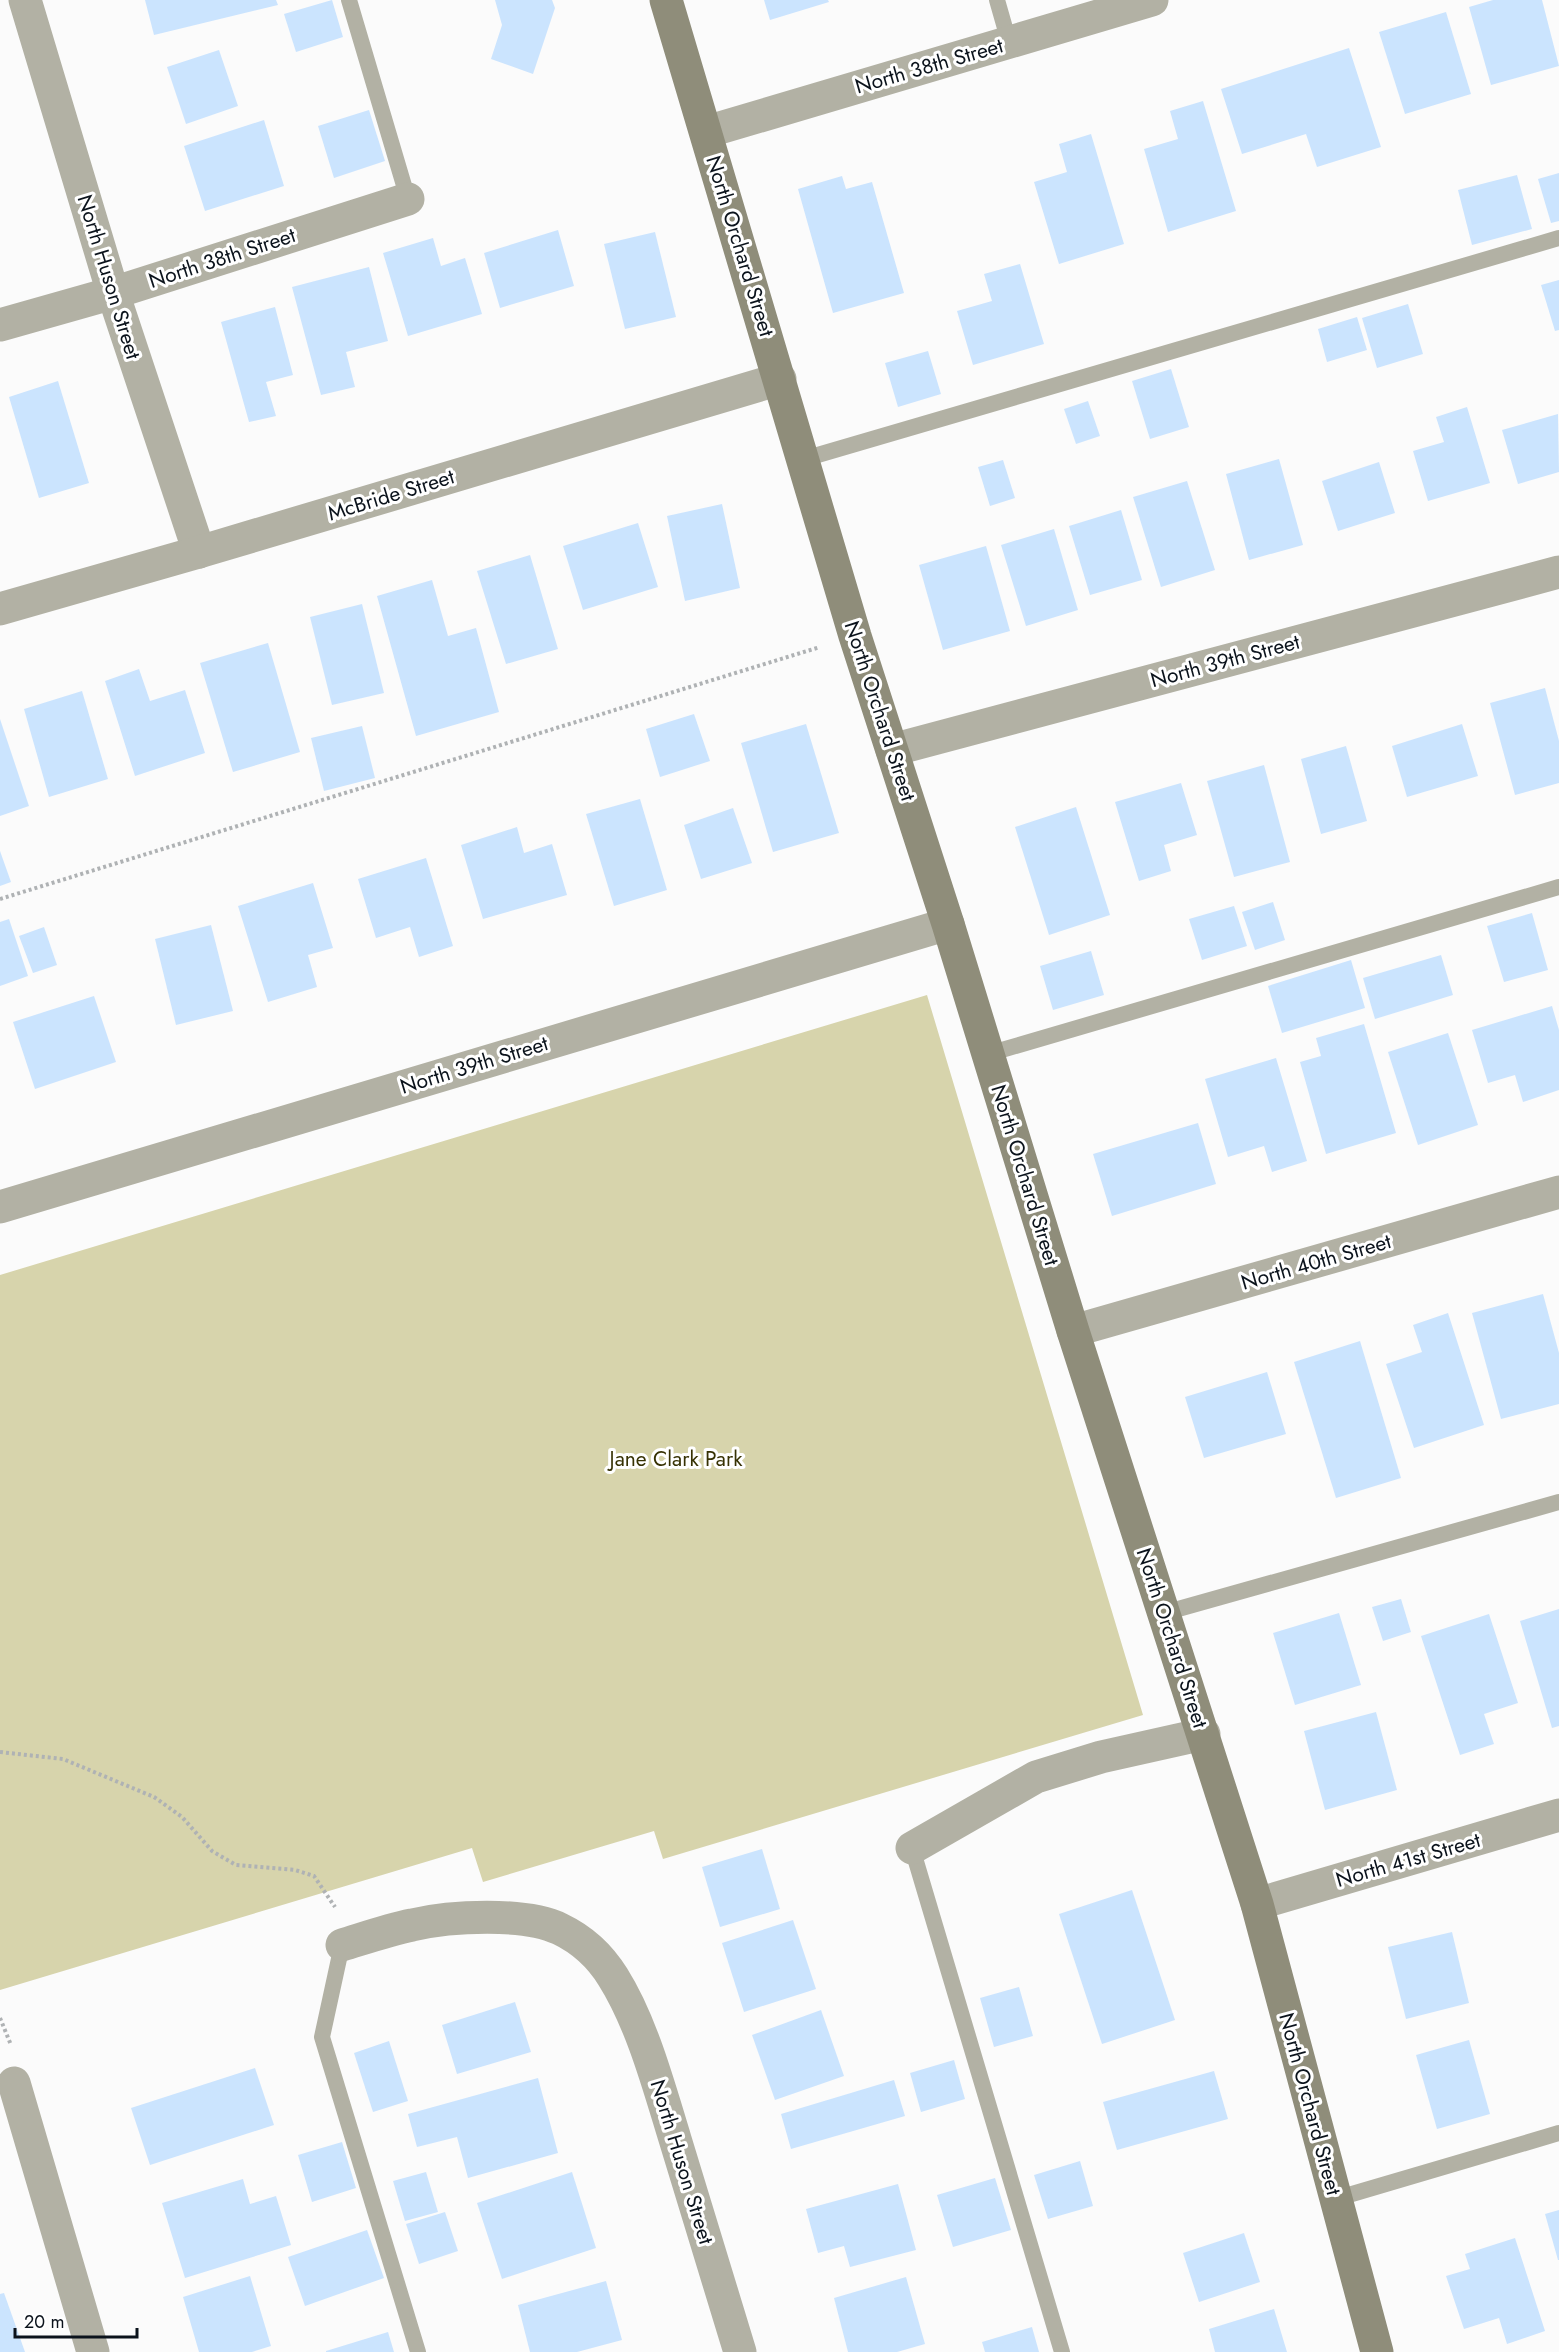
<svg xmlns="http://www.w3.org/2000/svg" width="1559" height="2352" viewBox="0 0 1559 2352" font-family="Jost,sans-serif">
<rect width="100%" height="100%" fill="#fbfbfb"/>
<polygon fill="#d7d4ac" points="927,995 1143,1715 663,1859 654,1831 483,1882 472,1848 0,1990 0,1275"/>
<g fill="#cbe4fe">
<polygon points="145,0 276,0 278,5 154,35"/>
<polygon points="332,0 343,37 296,52 284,14"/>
<polygon points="495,0 552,0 555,8 533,74 491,59 502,25"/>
<polygon points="764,0 828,0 829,2 770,20"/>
<polygon points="1493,0 1542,0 1559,66 1491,85 1469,7"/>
<polygon points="1446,12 1471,94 1405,114 1379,32"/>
<polygon points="1349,48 1381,147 1317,167 1306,134 1242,154 1221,89"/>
<polygon points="219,50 238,106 186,124 167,67"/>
<polygon points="1203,101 1236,211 1168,232 1144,149 1178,139 1170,111"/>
<polygon points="369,110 385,161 334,178 318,126"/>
<polygon points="264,120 284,186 205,211 184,146"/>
<polygon points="1091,134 1124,244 1059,264 1034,182 1067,172 1059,144"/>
<polygon points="1559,173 1559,221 1551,223 1538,179"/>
<polygon points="1517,175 1532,229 1472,245 1458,190"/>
<polygon points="842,176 846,189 872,182 904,293 833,313 798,189"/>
<polygon points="558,230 574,286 500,308 484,253"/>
<polygon points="655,232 676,317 625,329 604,244"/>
<polygon points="433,238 441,266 465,258 482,314 408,336 383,253"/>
<polygon points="1020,264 1044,344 973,365 957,311 992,301 984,274"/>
<polygon points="369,267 388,341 346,352 355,387 321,395 292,287"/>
<polygon points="1559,280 1559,330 1555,331 1541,285"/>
<polygon points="1408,304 1423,354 1377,368 1362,318"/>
<polygon points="275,307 293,375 266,382 276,416 249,422 221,322"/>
<polygon points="1357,317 1367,350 1327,362 1318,329"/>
<polygon points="928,351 941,394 898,407 885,363"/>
<polygon points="1171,369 1189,427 1150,439 1132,381"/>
<polygon points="58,381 89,483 39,498 9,397"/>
<polygon points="1088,401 1100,436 1076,444 1064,409"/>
<polygon points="1467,407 1490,483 1428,501 1413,451 1444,442 1436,417"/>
<polygon points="1558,414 1559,472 1518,484 1502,430"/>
<polygon points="1279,459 1303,545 1249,560 1226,474"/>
<polygon points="1003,460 1015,498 990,506 978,467"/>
<polygon points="1379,462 1395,513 1338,531 1322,481"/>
<polygon points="1187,481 1215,570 1161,587 1133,497"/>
<polygon points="722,504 740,588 685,601 667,516"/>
<polygon points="1121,510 1142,580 1090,595 1069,526"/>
<polygon points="638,523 658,587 583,610 563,546"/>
<polygon points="1054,529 1078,610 1026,626 1001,545"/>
<polygon points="986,546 1010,631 943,650 919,565"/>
<polygon points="530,555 558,649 506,664 477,571"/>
<polygon points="432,580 448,636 476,628 499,712 416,736 377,596"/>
<polygon points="362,604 384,693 332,705 310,617"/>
<polygon points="268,643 300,752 233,772 200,663"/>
<polygon points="139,669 150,701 185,690 205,753 135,776 105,681"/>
<polygon points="1545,688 1559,741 1559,783 1515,795 1490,703"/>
<polygon points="82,691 108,779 49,797 24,709"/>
<polygon points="694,714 710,761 660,777 646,729"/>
<polygon points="0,719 29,806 0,816"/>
<polygon points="806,724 839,833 773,852 741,743"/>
<polygon points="1462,724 1478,776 1407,797 1392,746"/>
<polygon points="362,726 375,778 324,791 311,738"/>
<polygon points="1346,746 1367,821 1321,834 1301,759"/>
<polygon points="1264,765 1290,862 1234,877 1207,781"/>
<polygon points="1181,783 1197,835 1164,845 1171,871 1139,881 1115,802"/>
<polygon points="640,799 667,890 614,906 586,814"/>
<polygon points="1076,807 1110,915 1049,935 1015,827"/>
<polygon points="733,808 752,863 701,879 684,825"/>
<polygon points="517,827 524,853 552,844 567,895 483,919 461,845"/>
<polygon points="0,851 11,882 0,886"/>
<polygon points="426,858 453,946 419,957 410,927 376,938 358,879"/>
<polygon points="313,883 333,948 308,955 317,987 268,1002 238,906"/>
<polygon points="1273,902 1285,940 1255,950 1242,912"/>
<polygon points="1234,906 1247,946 1202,960 1189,919"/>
<polygon points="1532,913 1548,970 1504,982 1487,926"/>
<polygon points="9,919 28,976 0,986 0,922"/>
<polygon points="211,925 233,1011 176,1025 155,939"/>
<polygon points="44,927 57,965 33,973 19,936"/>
<polygon points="1091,951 1104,995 1053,1010 1040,966"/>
<polygon points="1441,955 1453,995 1375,1019 1363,978"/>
<polygon points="1351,960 1365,1008 1282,1033 1268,986"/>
<polygon points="94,996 116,1062 35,1089 13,1022"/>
<polygon points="1552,1006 1559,1030 1559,1090 1523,1102 1515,1075 1488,1083 1472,1030"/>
<polygon points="1364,1024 1396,1133 1326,1154 1300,1062 1321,1056 1316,1038"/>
<polygon points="1448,1033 1478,1125 1418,1145 1388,1052"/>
<polygon points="1276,1058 1307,1161 1272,1172 1264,1146 1228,1157 1205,1079"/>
<polygon points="1198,1123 1216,1184 1112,1216 1093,1154"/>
<polygon points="1543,1294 1559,1353 1559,1404 1501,1419 1472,1313"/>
<polygon points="1448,1313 1484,1425 1414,1448 1386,1364 1422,1352 1413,1325"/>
<polygon points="1360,1341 1401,1478 1336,1498 1294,1362"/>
<polygon points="1267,1372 1286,1434 1204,1458 1185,1397"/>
<polygon points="1401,1599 1411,1632 1383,1641 1372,1607"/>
<polygon points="1559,1609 1559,1726 1552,1728 1520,1621"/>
<polygon points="1339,1613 1361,1685 1295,1705 1273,1633"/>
<polygon points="1489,1614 1518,1703 1484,1714 1494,1744 1460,1755 1421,1636"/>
<polygon points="1376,1712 1397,1790 1325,1810 1304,1731"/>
<polygon points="762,1849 780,1909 720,1927 702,1867"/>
<polygon points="1132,1890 1175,2020 1102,2044 1059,1914"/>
<polygon points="793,1920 816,1989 744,2012 722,1943"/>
<polygon points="1452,1932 1469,2003 1406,2019 1388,1947"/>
<polygon points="1019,1987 1033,2036 994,2047 980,1998"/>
<polygon points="515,2002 531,2052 457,2074 442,2025"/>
<polygon points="821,2010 844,2076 775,2100 752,2035"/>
<polygon points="1469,2040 1490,2114 1437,2129 1416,2055"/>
<polygon points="389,2041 408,2101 373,2112 354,2053"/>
<polygon points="954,2060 965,2099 921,2112 910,2073"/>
<polygon points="255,2068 274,2125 150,2165 131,2108"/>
<polygon points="1214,2071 1228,2119 1117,2150 1103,2102"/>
<polygon points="538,2078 558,2153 468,2178 457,2137 417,2147 408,2114"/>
<polygon points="894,2080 905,2116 791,2149 781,2114"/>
<polygon points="342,2142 356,2188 312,2202 298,2155"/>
<polygon points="1080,2161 1093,2206 1048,2219 1034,2175"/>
<polygon points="426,2172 438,2212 405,2221 393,2181"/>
<polygon points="572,2172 596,2248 502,2279 477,2203"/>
<polygon points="995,2178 1011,2230 953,2247 937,2195"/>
<polygon points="243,2179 250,2204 276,2196 291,2245 185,2278 162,2203"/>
<polygon points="898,2184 916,2250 850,2267 844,2246 818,2253 806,2209"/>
<polygon points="1559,2210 1559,2260 1558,2260 1545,2214"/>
<polygon points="445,2212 458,2251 419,2264 406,2224"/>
<polygon points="367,2230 384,2278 305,2306 288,2257"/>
<polygon points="1244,2233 1260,2282 1199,2302 1183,2253"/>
<polygon points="1515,2238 1545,2331 1507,2344 1499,2318 1464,2329 1446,2276 1470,2269 1465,2254"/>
<polygon points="250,2276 271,2346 252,2352 199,2352 183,2297"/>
<polygon points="906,2277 925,2344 897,2352 848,2352 834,2298"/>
<polygon points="606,2281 622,2340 577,2352 530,2352 518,2305"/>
<polygon points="4,2293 25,2352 0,2352 0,2294"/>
<polygon points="1274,2309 1287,2352 1215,2352 1209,2329"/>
<polygon points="1032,2327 1039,2352 985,2352 982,2342"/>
<polygon points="388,2332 394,2352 326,2352 326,2351"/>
</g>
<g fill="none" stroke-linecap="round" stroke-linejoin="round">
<g stroke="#afb2b4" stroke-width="4" stroke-dasharray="3 3" stroke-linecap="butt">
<polyline points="0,899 820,647"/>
<polyline points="0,1752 63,1759 154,1797 182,1817 212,1851 236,1865 295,1870 314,1876 335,1907"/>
<polyline points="0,2018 11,2045"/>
</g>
<g stroke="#b2b1a4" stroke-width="16">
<polyline points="349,0 408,199"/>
<polyline points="997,0 1009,42"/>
<polyline points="804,459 1559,238"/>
<polyline points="988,1054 1559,887"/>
<polyline points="1164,1613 1559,1502"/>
<polyline points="912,1848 1062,2352"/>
<polyline points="342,1945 322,2037 418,2352"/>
<polyline points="1335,2199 1559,2133"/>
</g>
<g stroke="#b2b1a4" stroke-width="33">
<polyline points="25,0 113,293 199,552"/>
<polyline points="706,132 1152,0"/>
<polyline points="0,325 113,293 408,199"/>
<polyline points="0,609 199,552 780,379"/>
<polyline points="892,750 1559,572"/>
<polyline points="0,1207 948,924"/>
<polyline points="1073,1331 1559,1192"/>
<polyline points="912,1848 1036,1777 1101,1757 1204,1734"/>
<polyline points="1257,1904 1559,1815"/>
<path d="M342,1945C365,1938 388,1930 412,1925C450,1916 525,1912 560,1929C583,1940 600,1956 613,1977C642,2023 659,2087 675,2139C696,2210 718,2281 740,2352"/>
<polyline points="14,2083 93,2352"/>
</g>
<polyline stroke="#8f8d7a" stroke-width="33" points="666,0 855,636 948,924 1073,1331 1257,1904 1377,2352"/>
</g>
<g text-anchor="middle" stroke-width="6" stroke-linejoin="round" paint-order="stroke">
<g font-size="21" fill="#0b131c" stroke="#fff">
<text transform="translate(929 66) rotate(-16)" y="7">North 38th Street</text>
<text transform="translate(740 246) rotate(73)" y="7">North Orchard Street</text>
<text transform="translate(222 258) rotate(-18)" y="7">North 38th Street</text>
<text transform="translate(109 277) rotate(73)" y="7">North Huson Street</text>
<text transform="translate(391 495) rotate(-17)" y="7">McBride Street</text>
<text transform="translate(1225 661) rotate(-15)" y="7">North 39th Street</text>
<text transform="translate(880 711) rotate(72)" y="7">North Orchard Street</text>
<text transform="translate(474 1065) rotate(-17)" y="7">North 39th Street</text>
<text transform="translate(1025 1175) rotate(73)" y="7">North Orchard Street</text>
<text transform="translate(1316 1262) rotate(-16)" y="7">North 40th Street</text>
<text transform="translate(1172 1638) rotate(72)" y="7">North Orchard Street</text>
<text transform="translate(1408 1860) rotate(-16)" y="7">North 41st Street</text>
<text transform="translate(1310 2104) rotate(75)" y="7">North Orchard Street</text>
<text transform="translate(682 2162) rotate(73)" y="7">North Huson Street</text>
</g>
<g font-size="21" fill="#373204" stroke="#fff">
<text x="676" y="1466">Jane Clark Park</text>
</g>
</g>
<path d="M15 2328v9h122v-9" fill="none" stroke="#0b131c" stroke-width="3"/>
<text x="24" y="2328" font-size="18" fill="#0b131c" stroke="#ffffff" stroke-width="4.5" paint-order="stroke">20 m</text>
</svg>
